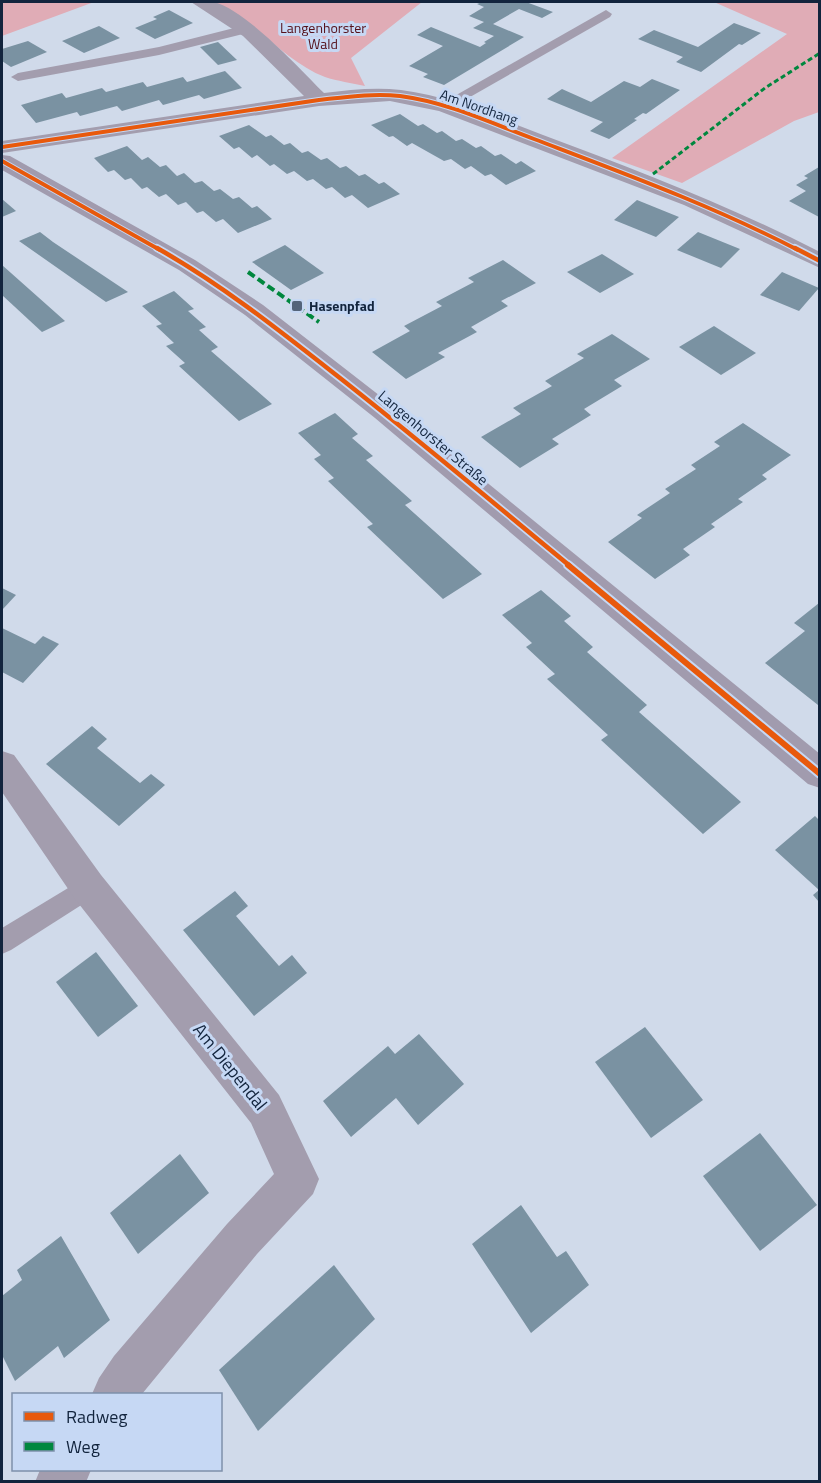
<svg xmlns="http://www.w3.org/2000/svg" width="821" height="1483" viewBox="0 0 821 1483" font-family="'Titillium Web',sans-serif">
<rect width="100%" height="100%" fill="#d0daea"/>
<g fill="#e0acb6">
<polygon points="2,2 94,2 2,36"/>
<path d="M213,2H422L351,58L365,86C352,83 337,81 325,77C285,62 254,19 213,2Z"/>
<polygon points="714,2 819,2 819,112 794,121 682,183 612,158 787,34"/>
</g>
<g fill="#7a92a2">
<polygon points="482,2 526,2 553,12 542,18 519,9 493,24 524,37 444,85 423,77 428,74 409,66 443,46 417,35 431,27 480,47 486,43 484,42 494,36 473,28 484,22 469,16 484,7 477,4"/>
<polygon points="169,10 193,23 155,39 135,28 157,19 153,17"/>
<polygon points="734,23 761,33 742,45 739,44 701,72 676,62 683,57 638,39 654,30 698,47"/>
<polygon points="99,26 120,38 84,53 62,41"/>
<polygon points="28,41 47,52 11,67 2,61 2,49"/>
<polygon points="218,42 237,60 218,65 200,47"/>
<polygon points="225,71 242,88 204,99 199,95 163,105 159,100 122,111 117,106 80,116 77,112 36,123 21,105 62,93 66,98 102,88 106,92 143,82 147,87 183,77 187,82"/>
<polygon points="652,79 680,90 646,114 643,113 634,119 637,120 609,139 590,131 603,122 547,99 562,89 591,102 624,81 640,87"/>
<polygon points="400,114 418,126 423,124 437,133 442,131 456,141 462,139 476,148 481,146 495,156 501,154 516,164 521,161 536,171 506,185 491,174 485,176 471,166 465,169 451,159 444,161 412,143 407,146 393,136 389,137 371,125"/>
<polygon points="249,125 266,137 271,135 284,145 290,143 302,153 308,151 321,160 327,158 340,168 346,166 359,176 365,174 379,184 384,182 400,194 368,208 352,195 345,198 332,187 326,189 313,179 307,181 294,171 287,174 274,164 270,166 257,155 252,158 239,147 234,149 219,136"/>
<polygon points="127,146 142,160 148,157 160,167 166,165 177,176 184,173 195,183 202,181 214,191 220,189 233,199 239,197 252,208 257,206 272,219 238,233 223,219 216,222 203,211 197,213 186,202 178,205 166,194 159,197 147,187 142,189 131,178 125,180 114,170 108,172 94,158"/>
<polygon points="819,167 819,217 789,201 806,191 796,185 808,178 804,176"/>
<polygon points="2,199 16,211 2,217"/>
<polygon points="637,200 679,217 656,237 614,220"/>
<polygon points="40,232 53,242 128,292 106,302 19,241"/>
<polygon points="698,232 740,249 721,268 677,250"/>
<polygon points="285,245 324,273 291,290 252,262"/>
<polygon points="602,254 634,274 600,293 567,272"/>
<polygon points="503,260 536,283 501,301 508,306 471,327 477,332 438,353 445,357 406,379 372,352 410,331 404,326 442,306 436,302 474,282 468,278"/>
<polygon points="2,265 65,321 42,332 2,295"/>
<polygon points="782,272 819,288 799,311 760,295"/>
<polygon points="174,291 194,309 188,311 206,327 199,330 218,347 211,351 272,404 239,421 179,366 185,363 166,346 174,343 156,326 162,324 142,306"/>
<polygon points="714,326 756,353 721,375 679,347"/>
<polygon points="612,334 650,359 614,380 622,386 584,409 591,415 552,439 559,444 520,468 481,437 521,414 513,408 552,386 545,381 584,358 577,354"/>
<polygon points="335,413 358,434 352,438 373,456 366,460 412,501 405,505 482,574 443,599 367,527 373,524 328,481 334,478 314,459 321,455 298,433"/>
<polygon points="743,423 791,455 762,475 767,479 738,499 743,502 711,524 715,527 683,549 690,555 655,579 608,542 642,518 637,515 670,493 665,489 696,469 691,465 720,446 714,442"/>
<polygon points="2,588 16,595 2,610"/>
<polygon points="541,590 571,616 564,621 593,647 587,652 647,705 639,712 741,802 703,834 601,740 608,735 547,679 555,674 526,647 532,643 502,615"/>
<polygon points="819,603 819,703 818,705 765,663 805,631 794,623"/>
<polygon points="2,628 35,644 43,636 59,644 23,683 2,672"/>
<polygon points="92,726 107,739 97,748 140,783 151,774 165,785 119,826 46,764"/>
<polygon points="815,816 819,820 819,902 813,895 819,890 775,850"/>
<polygon points="235,891 248,906 236,916 279,966 292,955 307,973 254,1016 183,930"/>
<polygon points="96,952 138,1006 98,1037 56,982"/>
<polygon points="645,1027 703,1100 651,1138 595,1062"/>
<polygon points="419,1034 464,1084 418,1125 396,1098 351,1137 323,1101 388,1046 395,1054"/>
<polygon points="760,1133 817,1205 760,1251 703,1176"/>
<polygon points="180,1154 209,1193 138,1254 110,1213"/>
<polygon points="521,1205 557,1257 566,1251 589,1285 531,1333 472,1244"/>
<polygon points="61,1236 110,1320 64,1358 58,1346 15,1381 2,1355 2,1296 22,1280 17,1270"/>
<polygon points="334,1265 375,1319 258,1431 219,1370"/>
</g>
<g fill="none" stroke-linecap="round" stroke-linejoin="round">
<g fill="#a39dae" fill-rule="evenodd">
<polygon points="606,10 612,14 610,17 449,109 444,110 437,106"/>
<polygon points="246,25 252,29 251,32 159,55 18,81 11,77 18,73 159,47"/>
<polygon points="88,876 97,879 100,887 97,895 11,950 2,954 2,928"/>
</g>
<g fill="#a39dae" fill-rule="evenodd">
<path d="M191,2C197,1 207,0 214,2C246,10 300,69 324,93C349,90 375,87 401,90C450,96 497,118 543,135C637,170 730,206 820,252V268L684,205L439,111L390,101L319,106L2,153V141L304,96L243,36Z"/>
<polygon points="2,751 14,755 101,875 279,1095 319,1179 313,1194 257,1254 142,1394 92,1394 99,1378 114,1356 227,1224 274,1174 251,1123 75,899 2,792"/>
<polygon points="40,1470 91,1470 86,1482 35,1482"/>
</g>
<polygon fill="#a19bae" fill-rule="evenodd" points="2,155 10,156 195,260 263,305 393,406 820,754 820,788 808,784 375,418 245,315 179,270 2,170"/>
<polyline stroke="#00873e" stroke-width="3" stroke-dasharray="5 3" stroke-linecap="butt" points="653,174 765,88 820,53"/>
<polyline stroke="#00873e" stroke-width="4" stroke-dasharray="8 4" stroke-linecap="butt" points="248,272 319,322"/>
<g stroke="#c6d8f4" stroke-width="6">
<g id="cycleway-far2">
<path d="M2,147L319,100C346,97 373,93 400,96C447,102 491,123 534,139C623,173 713,206 798,250"/>
<polyline points="2,161 160,250"/>
</g>
</g>
<g stroke="#c6d8f4" stroke-width="8">
<g id="cycleway-far1">
<path d="M157,248C219,283 275,327 331,371C412,434 491,501 570,566"/>
<polyline points="795,248 820,261"/>
</g>
</g>
<g stroke="#c6d8f4" stroke-width="10">
<polyline id="cycleway" points="568,565 820,774"/>
</g>
<use href="#cycleway-far2" stroke="#e8590c" stroke-width="4"/>
<use href="#cycleway-far1" stroke="#e8590c" stroke-width="4.5"/>
<use href="#cycleway" stroke="#e8590c" stroke-width="6"/>
</g>
<rect fill="#54647a" stroke="#c6d8f4" stroke-width="2" x="291" y="300" width="12" height="12" rx="3"/>
<g text-anchor="middle" stroke-width="6" stroke-linejoin="round" paint-order="stroke">
<g font-size="14" fill="#55111b" stroke="#c6d8f4">
<text x="323" y="33">Langenhorster<tspan x="323" dy="16">Wald</tspan></text>
</g>
<g font-size="14" fill="#12243d" stroke="#c6d8f4">
<text transform="translate(479 107) rotate(19)" y="5">Am Nordhang</text>
</g>
<g font-size="14" font-weight="bold" fill="#12243d" stroke="#c6d8f4" text-anchor="start">
<text x="309" y="311">Hasenpfad</text>
</g>
<g font-size="15" fill="#12243d" stroke="#c6d8f4">
<text transform="translate(433 438) rotate(40)" y="5">Langenhorster Straße</text>
</g>
<g font-size="18" fill="#12243d" stroke="#c6d8f4">
<text transform="translate(230 1067) rotate(51)" y="6">Am Diependal</text>
</g>
</g>
<rect width="821" height="1483" fill="none" stroke="#12243d" stroke-width="6"/>
<rect x="12" y="1393" width="210" height="78" fill="#c6d8f4" stroke="#7e90ab" stroke-width="1.5"/>
<rect x="24" y="1412" width="30" height="9" fill="#e8590c" stroke="#7e90ab" stroke-width="1.5"/>
<text x="66" y="1423" font-size="18" fill="#12243d">Radweg</text>
<rect x="24" y="1442" width="30" height="9" fill="#00873e" stroke="#7e90ab" stroke-width="1.5"/>
<text x="66" y="1453" font-size="18" fill="#12243d">Weg</text>
</svg>
